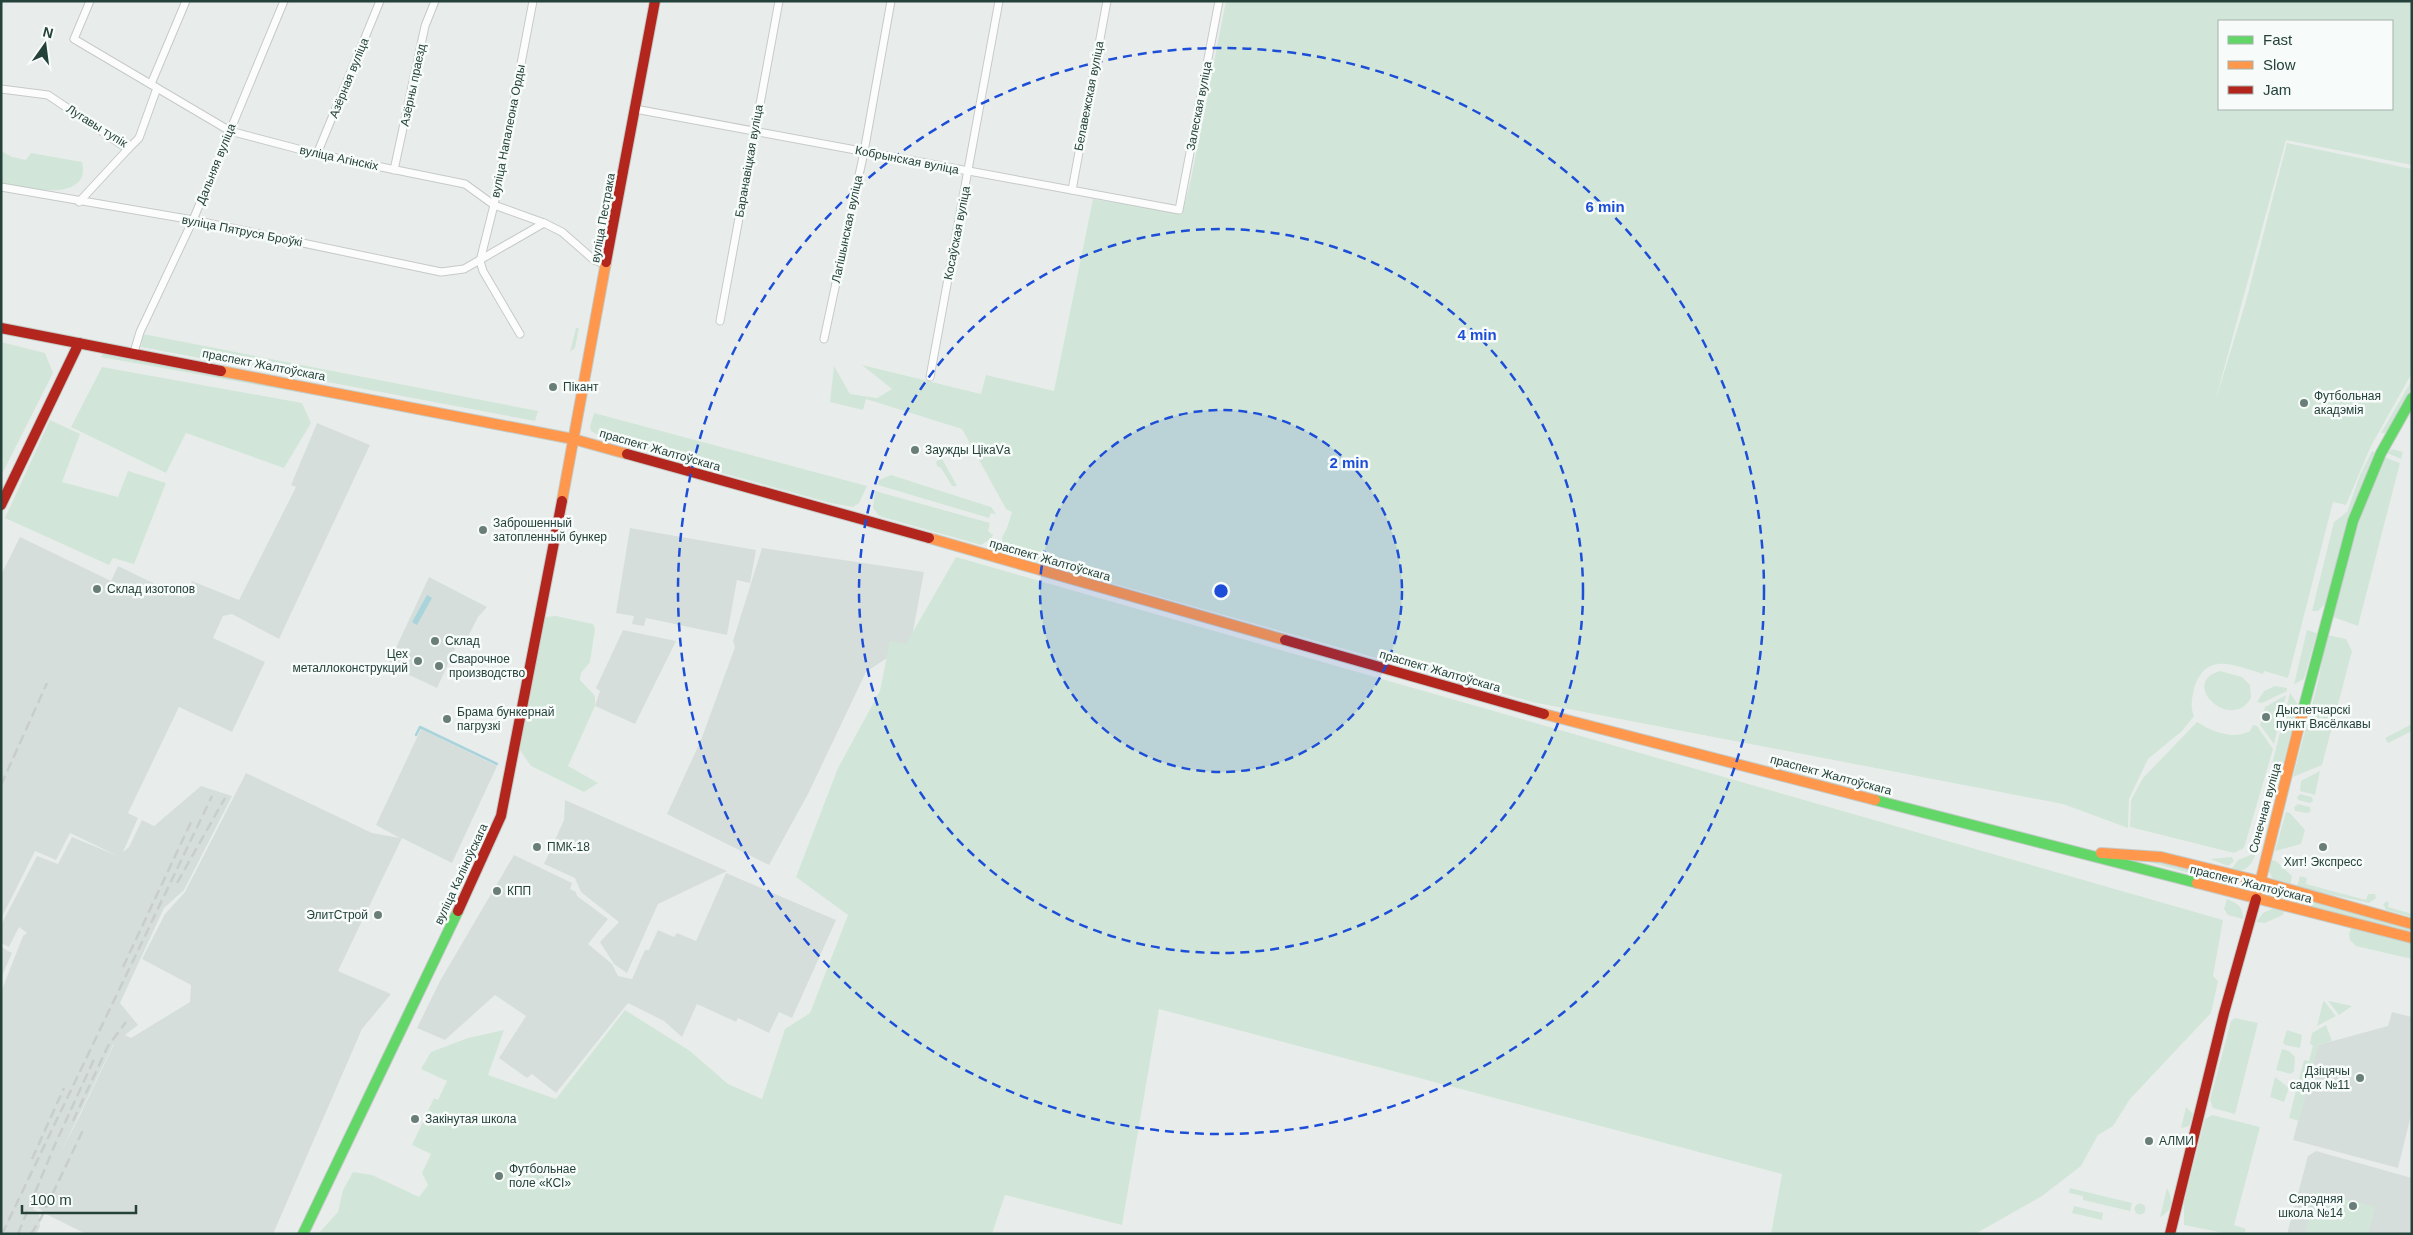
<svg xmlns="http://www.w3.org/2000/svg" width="2413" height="1235" viewBox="0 0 2413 1235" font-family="Helvetica,sans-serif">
<rect width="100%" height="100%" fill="#e8edeb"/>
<g fill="#d6dedb" fill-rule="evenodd">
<path d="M317,423L370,445L279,639L232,614L223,616L213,638L265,662L232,732L179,707L128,813L138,818L123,852L129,847L142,820L154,826L201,786L232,796L184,890L164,908L120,1003L138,1025L125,1035L131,1038L190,1002L191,985L142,959L165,914L185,892L246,773L372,833L400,838L376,825L421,729L497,766L452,863L402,838L338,971L391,994L362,1029L273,1234H86L44,1213L35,1204L33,1209L39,1213L40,1227L36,1234H1V992L23,936L27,933L19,927L9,947L1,943V925L37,856L58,864L72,837L118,856L70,833L56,860L35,851L1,919V575L20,537L111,581L118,566L184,598L192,581L239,600L296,487L291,485ZM114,1044L79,1117L62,1150L113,1045Z"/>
<polygon points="630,528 756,550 750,583 737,580 727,635 646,618 644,626 632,624 634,616 616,613"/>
<polygon points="762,548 924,572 911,642 866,672 808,794 769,865 667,814 701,740 735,647 733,641"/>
<polygon points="429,577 487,607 478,617 468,637 460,638 437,688 388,665"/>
<polygon points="623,630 676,641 635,724 595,706 600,691 596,688"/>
<polygon points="565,800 727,871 658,904 627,973 614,964 600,942 619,922 581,892 575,878 544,864 564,820"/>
<polygon points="514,855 572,883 570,889 576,892 577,896 608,919 588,944 612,964 618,976 632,979 645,950 649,950 658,930 674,937 677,933 696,941 726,873 836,920 792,1018 779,1012 769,1033 738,1018 736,1022 697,1004 682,1037 664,1021 628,1003 556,1093 532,1074 527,1078 499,1058 526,1016 495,995 445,1040 417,1028 440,981"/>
<polygon points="1,947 12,953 1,978"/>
<polygon points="2392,1012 2412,1017 2412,1111 2398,1168 2293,1140 2318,1045 2388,1026"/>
<polygon points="2316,1151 2412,1178 2412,1234 2287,1234 2308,1156"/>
</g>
<g fill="#d1e6d8" fill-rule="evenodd">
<path d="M1226,1H2412V165L2286,140L2215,402L2246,301L2287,143L2412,169V373L2371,446L2346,505L2333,502L2288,678L2264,671L2263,674C2235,666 2206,650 2194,689C2192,699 2190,706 2194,716L2182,731L2148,759L2129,799L2128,828L2063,804L1532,702L1008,554L1003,550L1002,537L1007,528L1012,512L1006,509L962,429L866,399L863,410L830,402L834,366L850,394L877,398L892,389L862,365L981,394L986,375L1054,391L1093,199L1182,214L1191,179ZM2219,21H2392V109H2219Z"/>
<path d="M1,151L12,157L26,160L31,153L82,162C92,204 24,188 1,184Z"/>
<polygon points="576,328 579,328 575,348 570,352"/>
<polygon points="143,334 538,411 535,421 141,347"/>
<polygon points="1,342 45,353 53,373 1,476"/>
<polygon points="103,353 408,412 101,357"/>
<polygon points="102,367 302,403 311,423 284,468 186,433 166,473 71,427"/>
<path d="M2412,380C2412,398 2395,418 2386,433H2381Z"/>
<polygon points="594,413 867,486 859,503 853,507 831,503 679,461 680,457 600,436 591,431 590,427"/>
<polygon points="50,420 80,434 62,482 118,497 128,471 166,483 134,564 113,558 109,565 5,518"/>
<polygon points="2392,449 2403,452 2401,459 2387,453"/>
<polygon points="2372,451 2376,453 2350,513 2325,604 2318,611 2312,611 2334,522 2347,512 2360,475"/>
<polygon points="941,457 957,486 952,486 941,468 937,466 936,462"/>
<polygon points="2384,457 2400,463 2358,626 2333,617 2358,525"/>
<polygon points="891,475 991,507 996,514 991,513 989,518 878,485 879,480"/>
<polygon points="875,491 990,523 988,531 993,535 991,539 981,545 879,516 873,508"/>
<polygon points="956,557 2223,920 2213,976 2218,981 2211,1013 2130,1099 2113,1126 2098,1135 2081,1166 2042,1196 1975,1234 1771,1234 1782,1174 1159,1009 1122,1225 1005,1195 992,1234 318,1234 338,1212 343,1190 353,1172 372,1175 419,1197 428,1185 422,1173 431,1154 412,1145 434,1098 438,1100 447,1081 421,1069 431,1052 468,1038 504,1030 488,1075 556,1099 625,1010 690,1051 728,1084 762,1099 785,1029 810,1013 848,915 796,877 838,768 880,691 890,641 906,644"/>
<polygon points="556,616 593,624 595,629 590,662 581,673 580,680 595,696 595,706 568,766 598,783 584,792 531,766 520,750 543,621 546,617"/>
<polygon points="2307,630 2317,633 2304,679 2294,684"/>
<polygon points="2327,635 2346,639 2352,651 2322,765 2293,777 2318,682"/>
<path d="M2220,671L2242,677L2250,685L2251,698C2231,733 2178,683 2220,671Z"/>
<polygon points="2275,686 2287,688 2287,691 2262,703 2257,702 2264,691"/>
<polygon points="2290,693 2297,703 2297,710 2275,795 2266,815 2257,848 2252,843"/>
<polygon points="2286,695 2274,744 2260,725 2261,721 2268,722 2270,713 2264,711 2265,707"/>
<path d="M2197,722C2213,732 2233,740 2250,731L2253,725L2257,726L2273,749L2244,848L2234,853L2130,827L2131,800L2143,778Z"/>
<polygon points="2412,724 2412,731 2388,743 2385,738"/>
<polygon points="2320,771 2315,795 2300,791 2301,781"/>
<polygon points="2300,794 2312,797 2313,801 2310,803 2298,800 2297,797"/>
<polygon points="2298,804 2310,807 2311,811 2307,813 2295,811 2294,807"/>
<polygon points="2286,812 2290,813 2305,830 2301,844 2275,851"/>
<path d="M2253,854L2255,855C2251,867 2244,873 2231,870L2238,860Z"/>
<polygon points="2139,856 2223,878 2222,882 2131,857"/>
<polygon points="2232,857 2234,861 2228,866 2210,859"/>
<polygon points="2268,859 2276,861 2292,876 2290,886 2272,878 2267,867"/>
<polygon points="2300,876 2307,878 2306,884 2366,900 2368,894 2375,894 2376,898 2369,903 2297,887"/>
<polygon points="2272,891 2288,894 2287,902 2269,898 2268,892"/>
<polygon points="2294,896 2412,927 2412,934 2292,903"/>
<path d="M2227,899C2238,903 2243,907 2243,919L2228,915L2224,909Z"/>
<polygon points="2387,901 2389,903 2388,907 2412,914 2412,917 2386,910 2383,904"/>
<polygon points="2274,908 2284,910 2283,915 2265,923 2256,922 2263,913"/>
<polygon points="2352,927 2412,942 2412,959 2356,946 2350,940 2349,934"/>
<polygon points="2324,1001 2336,1016 2317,1026 2323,1002"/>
<polygon points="2328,1001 2329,1001 2352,1006 2339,1015"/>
<polygon points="2235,1018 2258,1023 2235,1114 2213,1108 2210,1100 2231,1021"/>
<polygon points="2326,1025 2332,1041 2318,1045 2299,1121 2289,1118 2304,1060 2309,1061 2313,1045 2310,1044 2312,1033"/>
<polygon points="2287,1030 2302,1035 2300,1048 2285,1045 2283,1042"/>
<polygon points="2282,1049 2289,1051 2295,1057 2294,1071 2291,1074 2276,1070"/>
<polygon points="2275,1077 2289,1088 2284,1102 2270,1097"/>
<polygon points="2186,1107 2193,1114 2189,1126 2181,1128"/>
<polygon points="2212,1115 2260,1127 2234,1225 2246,1229 2244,1234 2228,1234 2184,1225 2184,1203 2205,1119"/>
<polygon points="2070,1188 2132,1203 2130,1211 2083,1200 2083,1196 2069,1193"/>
<path d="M2167,1188C2173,1199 2173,1211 2160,1217Z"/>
<polygon points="2316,1191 2375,1207 2368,1234 2305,1234"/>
<circle cx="2140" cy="1209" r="5.5"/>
<polygon points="2074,1206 2103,1213 2102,1220 2072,1213"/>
</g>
<polygon fill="#a9d4db" points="427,595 432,598 417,625 412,622"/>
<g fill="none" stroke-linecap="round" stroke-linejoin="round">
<polyline stroke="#a9d4db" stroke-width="2.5" points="416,735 420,727 497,764"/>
<g stroke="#c5cac8" stroke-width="9">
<g id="street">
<polyline points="90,1 74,39 230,131 317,154 465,184 494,205 544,223 562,232 594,260 607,265"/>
<polyline points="151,84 186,1"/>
<polyline points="1,89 48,95 128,149 139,138 157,88"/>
<polyline points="635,109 1179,210 1219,1"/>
<polyline points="317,154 380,1"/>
<polyline points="394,170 425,26 435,1"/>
<polyline points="1,187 193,220 441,272 464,269 544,223"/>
<polyline points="1072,190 1107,1"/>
<polyline points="79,202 128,149"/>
<polyline points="720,321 779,1"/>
<polyline points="520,334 483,271 480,261 494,205 533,1"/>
<polyline points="824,339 864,152 891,1"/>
<polyline points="134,352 140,332 193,220 284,1"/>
<polyline points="930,377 999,1"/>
</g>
</g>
<g stroke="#c3cbc8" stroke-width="12">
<g id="fast">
<polyline points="2303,710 2353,521 2381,453 2412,398"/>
<polyline points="1875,800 2197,883"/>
<polyline points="303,1234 458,911"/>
</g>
</g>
<g stroke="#c3cbc8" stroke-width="12">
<g id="slow">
<polyline points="221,371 573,439 627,454"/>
<polyline points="562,501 606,262"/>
<polyline points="929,538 1285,640"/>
<polyline points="1544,714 1875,800"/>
<polyline points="2101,853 2161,857 2259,881 2412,924"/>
<polyline points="2197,883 2412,938"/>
<polyline points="2256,899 2303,710"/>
</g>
</g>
<g stroke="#c3cbc8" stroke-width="12">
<g id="jam">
<polyline points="606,262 655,1"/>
<polyline points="1,328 221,371"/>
<polyline points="627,454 929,538"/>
<polyline points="1,505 79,343"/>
<polyline points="1285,640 1544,714"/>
<polyline points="458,911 501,816 562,501"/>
<polyline points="2170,1234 2224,1013 2256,899"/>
</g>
</g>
<use href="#street" stroke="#fcfcfc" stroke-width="7"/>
<use href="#fast" stroke="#63d668" stroke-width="10"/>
<use href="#slow" stroke="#ff974d" stroke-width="10"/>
<use href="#jam" stroke="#b3261e" stroke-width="10"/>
<g stroke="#c9cdcc" stroke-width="2.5" stroke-dasharray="10 5" stroke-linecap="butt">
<polyline points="1,785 47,683"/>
<polyline points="177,883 225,798"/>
<polyline points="123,967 192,820"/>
<polyline points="73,1121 108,1046 126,1022"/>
<polyline points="32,1159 64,1088"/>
<polyline points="2,1234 212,796"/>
<polyline points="18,1234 53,1149 95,1057"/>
<polyline points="31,1234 41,1218 84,1128"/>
</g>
</g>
<circle cx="1221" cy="591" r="181" fill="#1d4ed8" fill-opacity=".12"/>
<g fill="none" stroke="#1d4ed8" stroke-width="2.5" stroke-dasharray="9 6">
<circle cx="1221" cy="591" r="181"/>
<circle cx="1221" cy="591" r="362"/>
<circle cx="1221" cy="591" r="543"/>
</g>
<g fill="#697e78" stroke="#f7fbf9" stroke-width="2">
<circle cx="553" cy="387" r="5"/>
<circle cx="2304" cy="403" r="5"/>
<circle cx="915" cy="450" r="5"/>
<circle cx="483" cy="530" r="5"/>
<circle cx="97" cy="589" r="5"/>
<circle cx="435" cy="641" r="5"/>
<circle cx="418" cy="661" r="5"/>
<circle cx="439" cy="666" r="5"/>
<circle cx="2266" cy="717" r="5"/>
<circle cx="447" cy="719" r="5"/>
<circle cx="537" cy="847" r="5"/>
<circle cx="2323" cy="847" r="5"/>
<circle cx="497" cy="891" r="5"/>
<circle cx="378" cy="915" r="5"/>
<circle cx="2360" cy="1078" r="5"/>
<circle cx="415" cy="1119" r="5"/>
<circle cx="2149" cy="1141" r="5"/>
<circle cx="499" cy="1176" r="5"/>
<circle cx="2353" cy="1206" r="5"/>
</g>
<g text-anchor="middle" stroke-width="5" stroke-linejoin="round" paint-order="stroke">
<g font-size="12" fill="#24423a" stroke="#f7fbf9">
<text transform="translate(349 78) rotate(-68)" y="4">Азёрная вуліца</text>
<text transform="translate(413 85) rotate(-78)" y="4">Азёрны праезд</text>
<text transform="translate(1089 96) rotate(-79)" y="4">Белавежская вуліца</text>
<text transform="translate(1199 106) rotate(-79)" y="4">Залеская вуліца</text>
<text transform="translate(97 126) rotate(32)" y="4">Лугавы тупік</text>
<text transform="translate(508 131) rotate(-79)" y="4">вуліца Напалеона Орды</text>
<text transform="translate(339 158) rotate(12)" y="4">вуліца Агінскіх</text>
<text transform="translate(907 160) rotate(11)" y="4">Кобрынская вуліца</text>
<text transform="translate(749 161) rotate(-80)" y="4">Баранавіцкая вуліца</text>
<text transform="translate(216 164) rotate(-68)" y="4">Дальняя вуліца</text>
<text transform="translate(603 218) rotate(-80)" y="4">вуліца Пестрака</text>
<text transform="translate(847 229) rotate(-78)" y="4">Лагішынская вуліца</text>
<text transform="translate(242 231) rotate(11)" y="4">вуліца Пятруся Броўкі</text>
<text transform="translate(957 233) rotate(-79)" y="4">Косаўская вуліца</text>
<text transform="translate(264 365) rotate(11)" y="4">праспект Жалтоўскага</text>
<text transform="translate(660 450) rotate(16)" y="4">праспект Жалтоўскага</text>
<text transform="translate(1050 560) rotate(16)" y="4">праспект Жалтоўскага</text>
<text transform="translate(1440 671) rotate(16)" y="4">праспект Жалтоўскага</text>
<text transform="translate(1831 775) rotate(15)" y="4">праспект Жалтоўскага</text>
<text transform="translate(2265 808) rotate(-75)" y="4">Сонечная вуліца</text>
<text transform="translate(461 874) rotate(-65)" y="4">вуліца Каліноўскага</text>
<text transform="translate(2251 884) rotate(14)" y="4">праспект Жалтоўскага</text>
</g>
<g font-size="12" fill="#24423a" stroke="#f7fbf9" text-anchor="start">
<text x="563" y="391">Пікант</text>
<text x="2314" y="400">Футбольная<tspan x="2314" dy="14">акадэмія</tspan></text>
<text x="925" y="454">Заужды ЦікаVа</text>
<text x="493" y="527">Заброшенный<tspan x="493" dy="14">затопленный бункер</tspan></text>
<text x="107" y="593">Склад изотопов</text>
<text x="445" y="645">Склад</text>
<text x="408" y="658" text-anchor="end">Цех<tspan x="408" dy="14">металлоконструкций</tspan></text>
<text x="449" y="663">Сварочное<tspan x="449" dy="14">производство</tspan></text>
<text x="2276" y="714">Дыспетчарскі<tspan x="2276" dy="14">пункт Вясёлкавы</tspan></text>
<text x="457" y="716">Брама бункернай<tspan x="457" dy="14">пагрузкі</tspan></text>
<text x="547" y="851">ПМК-18</text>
<text x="2323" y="866" text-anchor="middle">Хит! Экспресс</text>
<text x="507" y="895">КПП</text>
<text x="368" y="919" text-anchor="end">ЭлитСтрой</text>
<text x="2350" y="1075" text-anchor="end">Дзіцячы<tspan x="2350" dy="14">садок №11</tspan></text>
<text x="425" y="1123">Закінутая школа</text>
<text x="2159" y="1145">АЛМИ</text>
<text x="509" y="1173">Футбольнае<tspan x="509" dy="14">поле «КСІ»</tspan></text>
<text x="2343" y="1203" text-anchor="end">Сярэдняя<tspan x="2343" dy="14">школа №14</tspan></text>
</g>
</g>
<circle cx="1221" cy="591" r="8" fill="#1d4ed8" stroke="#f7fbf9" stroke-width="2.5"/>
<g font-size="15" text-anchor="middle" font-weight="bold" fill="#1d4ed8" stroke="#f7fbf9" stroke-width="5" stroke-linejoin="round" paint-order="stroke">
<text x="1605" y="212">6 min</text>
<text x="1477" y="340">4 min</text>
<text x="1349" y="468">2 min</text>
</g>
<rect width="2413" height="1235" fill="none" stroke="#24423a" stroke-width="5"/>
<rect x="2218" y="20" width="175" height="90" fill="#f7fbf9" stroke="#a3b1ad"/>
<rect x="2228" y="36" width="25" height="8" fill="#63d668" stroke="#a3b1ad"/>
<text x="2263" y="45" font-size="15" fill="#24423a">Fast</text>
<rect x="2228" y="61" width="25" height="8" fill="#ff974d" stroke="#a3b1ad"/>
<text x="2263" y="70" font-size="15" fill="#24423a">Slow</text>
<rect x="2228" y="86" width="25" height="8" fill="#b3261e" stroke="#a3b1ad"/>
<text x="2263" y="95" font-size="15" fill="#24423a">Jam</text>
<g transform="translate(45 45) rotate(14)" stroke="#f7fbf9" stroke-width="4" paint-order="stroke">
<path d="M0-4L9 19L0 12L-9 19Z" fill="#24423a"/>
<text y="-8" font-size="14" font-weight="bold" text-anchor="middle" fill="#24423a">N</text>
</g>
<path d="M22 1205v8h114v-8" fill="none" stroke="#24423a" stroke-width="2.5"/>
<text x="30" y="1205" font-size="15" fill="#24423a" stroke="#f7fbf9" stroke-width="4" paint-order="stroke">100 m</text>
</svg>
